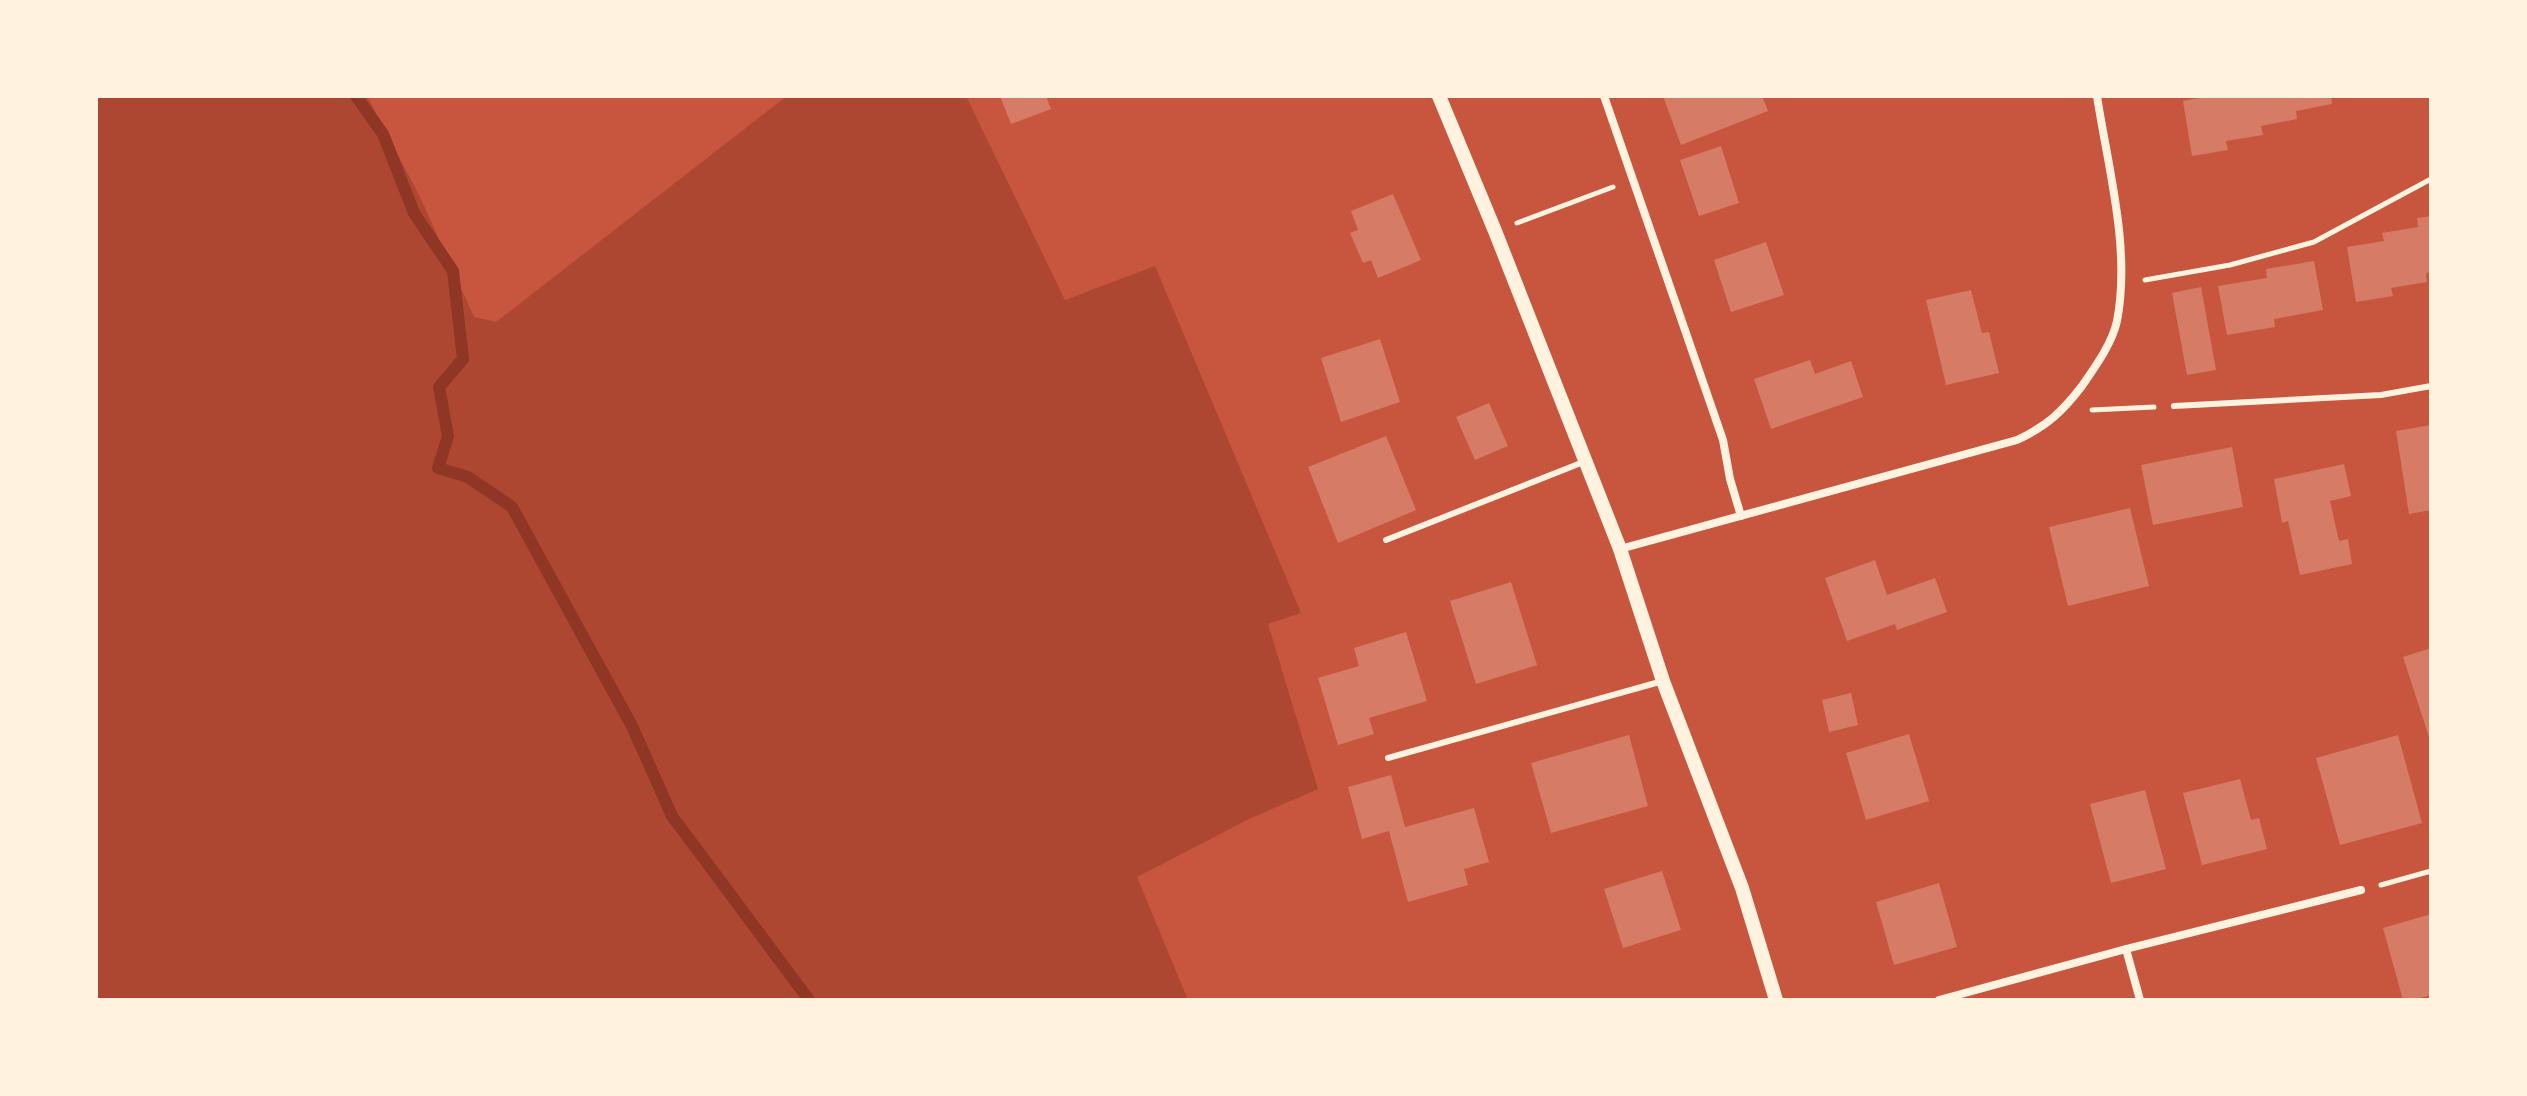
<svg xmlns="http://www.w3.org/2000/svg" width="2527" height="1096" viewBox="0 0 2527 1096" font-family="'Varela Round',sans-serif">
<rect width="100%" height="100%" fill="#c8553d"/>
<polygon fill="#ae4732" points="96,96 367,96 420,197 474,317 496,322 787,96 966,96 1065,300 1155,266 1301,613 1268,624 1318,789 1249,819 1137,877 1188,1000 96,1000"/>
<g fill="none" stroke-linecap="round" stroke-linejoin="round">
<polyline stroke="#8f3625" stroke-width="12" points="356,96 383,134 414,213 453,271 463,359 439,387 448,436 438,468 468,477 512,507 632,726 672,816 809,1000"/>
</g>
<g fill="#d67c66">
<polygon points="1000,96 1046,96 1051,109 1011,124"/>
<polygon points="1663,96 1762,96 1768,111 1681,145"/>
<polygon points="2209,96 2331,96 2332,104 2296,111 2297,119 2261,126 2263,135 2226,141 2228,150 2192,156 2183,101"/>
<polygon points="1721,146 1739,203 1699,216 1680,160"/>
<polygon points="1393,194 1421,260 1378,278 1371,260 1363,263 1350,233 1358,230 1351,211"/>
<polygon points="2431,216 2431,272 2426,273 2427,282 2391,288 2393,296 2356,302 2347,247 2384,241 2382,233 2418,227 2417,218"/>
<polygon points="1766,242 1784,295 1731,312 1714,260"/>
<polygon points="2314,261 2323,310 2274,319 2275,327 2227,335 2218,286 2267,278 2266,269"/>
<polygon points="2201,287 2216,370 2187,375 2172,293"/>
<polygon points="1971,290 1982,333 1989,332 1999,373 1946,385 1926,300"/>
<polygon points="1380,339 1400,402 1341,422 1321,358"/>
<polygon points="1810,360 1815,374 1851,361 1863,397 1771,429 1754,379"/>
<polygon points="1489,403 1508,446 1475,460 1456,417"/>
<polygon points="2431,425 2431,510 2409,514 2396,431"/>
<polygon points="1386,436 1416,510 1338,543 1308,467"/>
<polygon points="2232,447 2243,507 2153,525 2141,465"/>
<polygon points="2344,464 2351,496 2330,501 2339,541 2348,539 2352,564 2300,575 2288,521 2282,523 2274,479"/>
<polygon points="2130,508 2149,586 2068,606 2049,527"/>
<polygon points="1875,560 1887,595 1935,578 1947,612 1897,630 1895,624 1847,641 1825,578"/>
<polygon points="1511,582 1537,665 1476,684 1450,601"/>
<polygon points="1406,632 1427,701 1369,718 1374,734 1338,745 1318,678 1359,666 1354,648"/>
<polygon points="2431,648 2431,740 2430,740 2403,657"/>
<polygon points="1851,693 1858,725 1829,732 1822,700"/>
<polygon points="1909,734 1929,801 1866,820 1846,753"/>
<polygon points="1629,735 1648,806 1551,833 1531,763"/>
<polygon points="2398,735 2422,823 2340,845 2316,758"/>
<polygon points="1391,775 1405,827 1474,808 1489,862 1464,869 1468,885 1408,902 1389,831 1362,839 1348,787"/>
<polygon points="2240,779 2251,820 2259,818 2267,849 2202,865 2183,793"/>
<polygon points="2145,790 2166,869 2111,883 2090,804"/>
<polygon points="1662,871 1681,930 1623,948 1604,889"/>
<polygon points="1939,883 1957,947 1894,965 1876,902"/>
<polygon points="2431,914 2431,995 2413,1000 2403,1000 2383,928"/>
</g>
<g fill="none" stroke-linecap="round" stroke-linejoin="round">
<g stroke="#fff3e0" stroke-width="5">
<polyline points="1517,223 1613,187"/>
<polyline points="2145,280 2230,265 2314,242 2431,179"/>
<polyline points="2092,410 2154,407"/>
<polyline points="2381,885 2431,871"/>
</g>
<g stroke="#fff3e0" stroke-width="6">
<polyline points="2174,406 2381,395 2431,386"/>
<polyline points="1386,540 1586,461"/>
<polyline points="1388,758 1663,681"/>
</g>
<g stroke="#fff3e0" stroke-width="8">
<polyline points="1604,96 1723,440 1730,479 1741,516"/>
<path d="M1620,549L2017,440C2047,426 2062,412 2082,386C2095,367 2112,344 2117,321C2131,249 2108,168 2097,96"/>
<polyline points="2126,949 2140,1000"/>
<polyline points="1939,1000 2126,949 2361,890"/>
</g>
<polyline stroke="#fff3e0" stroke-width="14" points="1439,96 1495,231 1620,549 1663,681 1742,888 1776,1000"/>
</g>
<rect width="2527" height="1096" fill="none" stroke="#fff3e0" stroke-width="196"/>
</svg>
